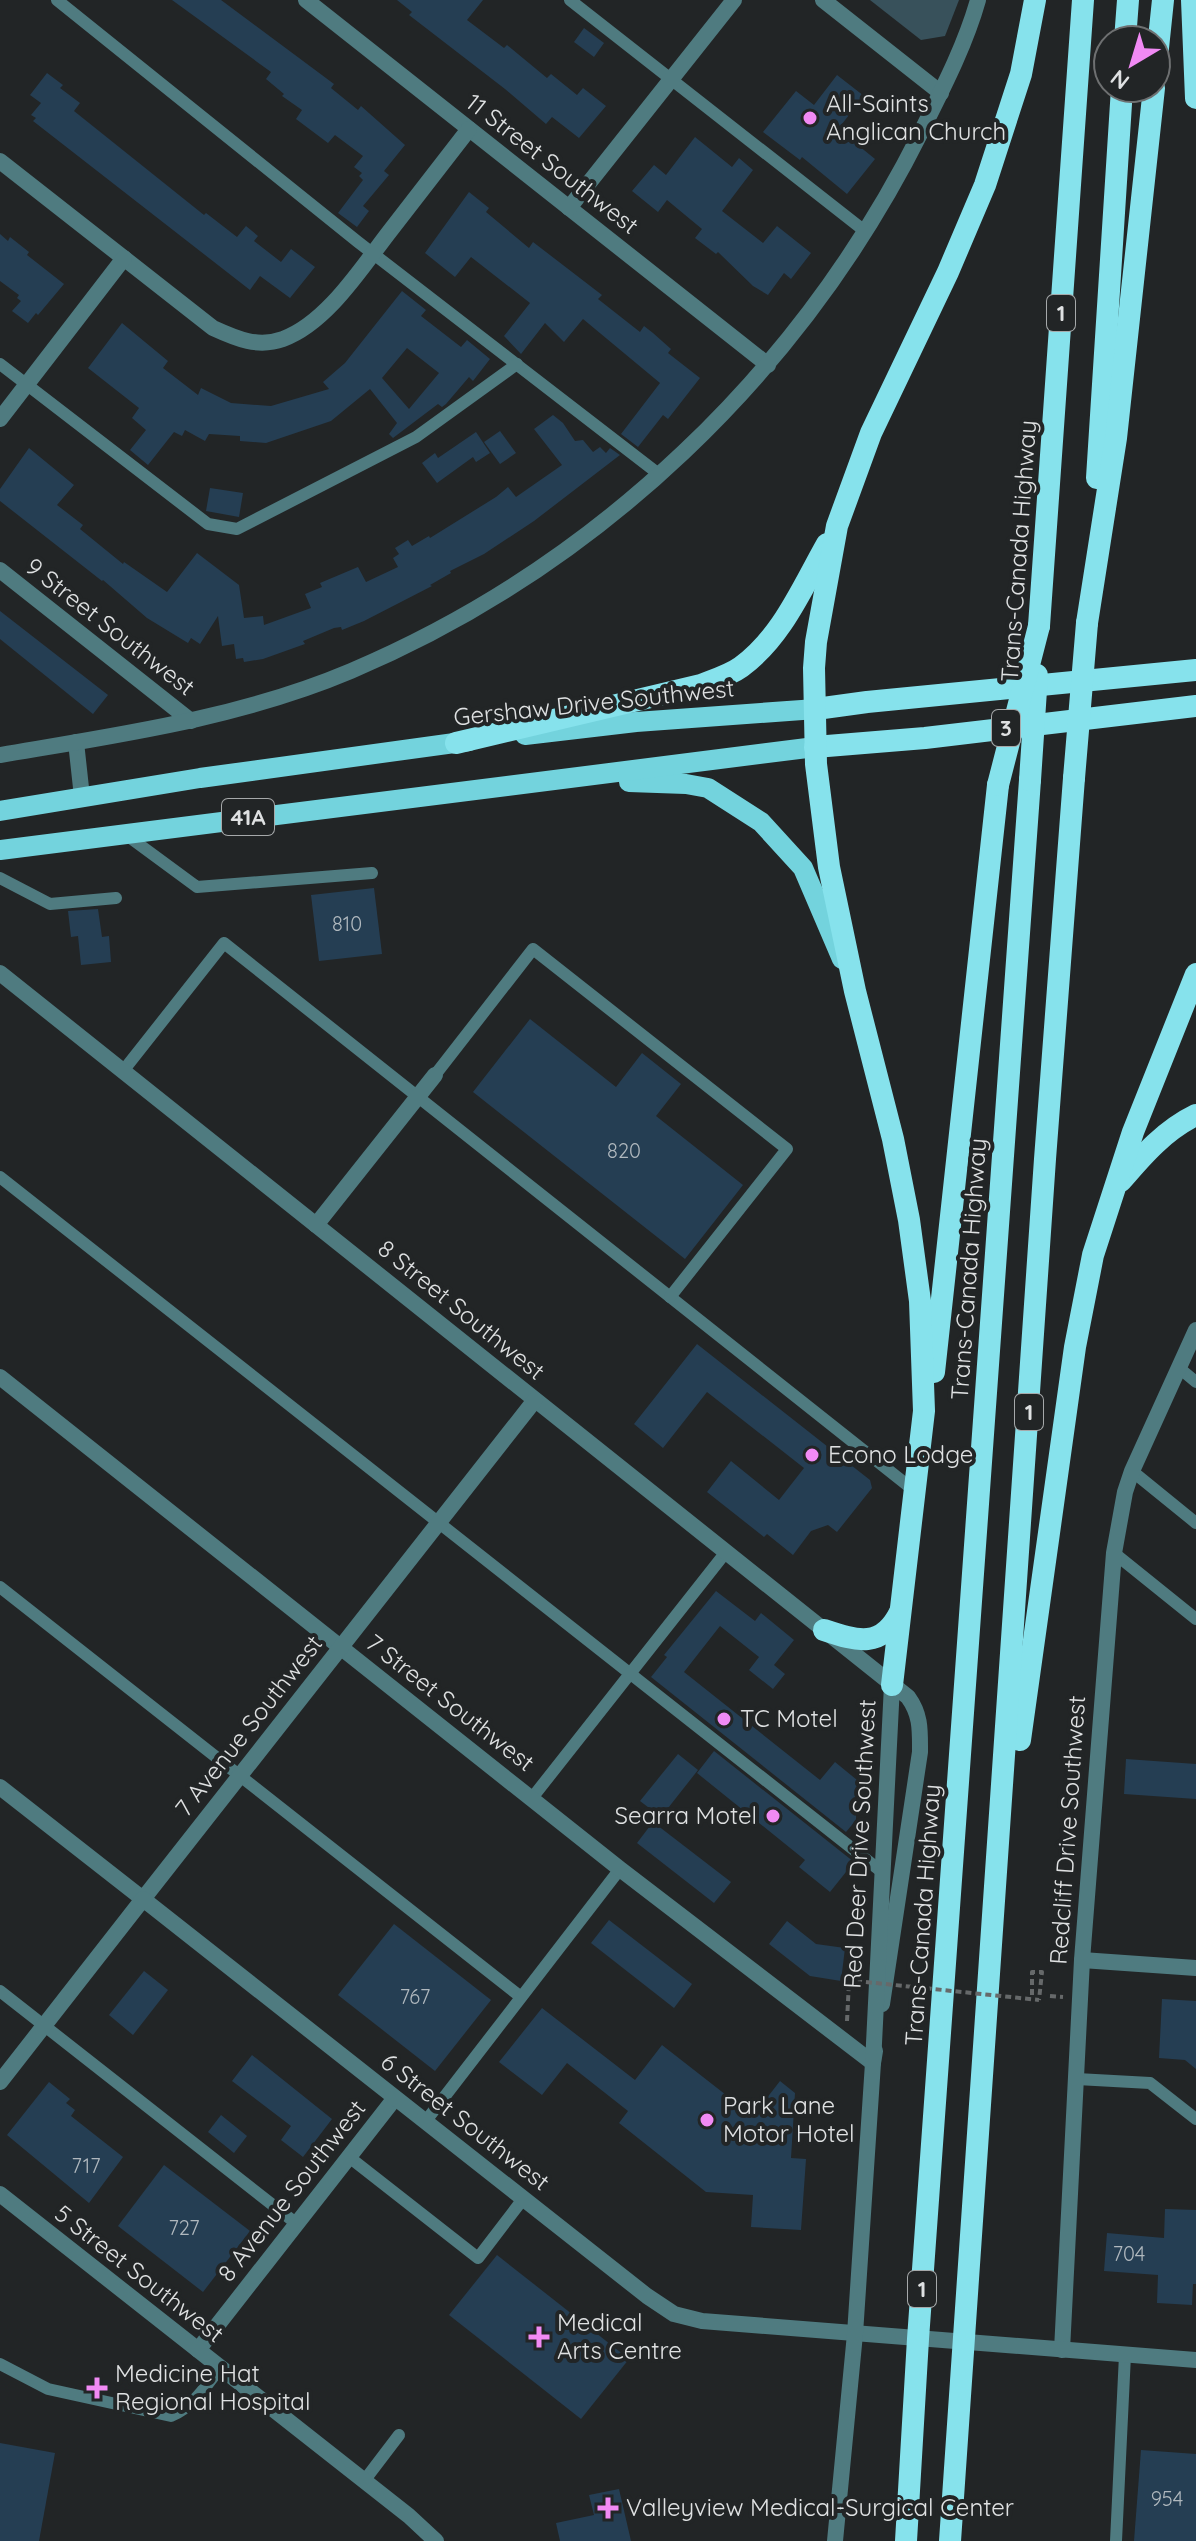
<svg xmlns="http://www.w3.org/2000/svg" width="1196" height="2541" viewBox="0 0 1196 2541" font-family="Quicksand,sans-serif">
<rect width="100%" height="100%" fill="#222526"/>
<polygon fill="#38515b" points="870,0 959,0 945,36 921,40"/>
<g fill="#253e53" fill-rule="evenodd">
<polygon points="172,0 221,0 334,84 331,88 358,110 361,106 405,145 384,171 389,175 363,206 369,211 357,227 338,213 363,180 359,176 362,173 354,167 363,156 335,135 328,143 296,119 302,110 282,96 284,94 266,79 271,72"/>
<polygon points="397,0 483,0 467,20 504,48 507,45 547,78 551,74 577,95 583,88 606,106 579,138 552,117 546,124 505,89 409,15 412,12"/>
<polygon points="584,28 604,43 594,57 574,42"/>
<polygon points="47,73 63,85 60,88 80,103 74,111 204,215 206,213 237,237 246,226 258,236 254,241 281,262 291,249 315,267 290,298 260,276 250,290 33,121 36,118 31,115 41,103 30,95"/>
<polygon points="837,75 864,96 838,129 875,159 847,194 802,157 800,160 763,132 796,91 814,105"/>
<polygon points="695,137 732,167 739,158 753,170 722,211 763,243 777,226 811,253 791,279 784,273 768,295 753,286 718,252 716,254 695,238 702,229 667,200 658,212 632,191 654,165 666,175"/>
<polygon points="469,192 489,208 486,212 529,248 533,242 602,295 598,299 640,332 644,326 653,333 671,349 668,353 700,378 668,419 663,415 638,447 621,434 660,383 583,319 564,342 545,323 521,354 504,336 530,303 471,257 455,277 425,253"/>
<polygon points="0,234 8,241 10,237 29,252 27,255 64,284 38,315 36,313 28,323 12,311 21,301 17,298 19,295 0,281"/>
<path d="M402,291L426,310L421,316L461,347L467,340L490,359L473,381L469,377L446,404L442,407L438,404L393,438L389,434L397,423L370,389L331,421L266,443L240,441V436L209,434L205,441L185,430L182,436L174,432L148,465L130,450L146,430L132,418L139,408L88,368L122,323L168,361L163,368L198,395L201,388L231,403L271,406L329,389L323,382L345,363ZM407,348L439,373L409,409L382,378Z"/>
<polygon points="553,415 563,423 575,441 583,440 593,452 600,447 606,453 610,448 620,455 534,521 484,554 450,571 451,573 430,585 432,586 364,621 342,630 341,627 334,628 303,641 305,644 263,659 244,662 243,658 236,659 234,644 222,646 218,616 200,644 191,638 188,643 147,618 103,580 102,581 0,501 0,489 29,448 74,485 57,505 83,525 80,529 123,564 124,562 167,592 197,553 239,585 244,618 263,616 264,625 311,608 305,594 322,587 320,583 358,567 366,582 398,567 393,558 399,554 395,548 408,540 412,546 429,536 430,538 496,497 508,487 516,497 562,465 534,429"/>
<polygon points="500,431 516,453 500,464 484,442"/>
<polygon points="476,432 490,453 476,462 473,457 437,483 422,463 435,453 438,458"/>
<polygon points="210,488 243,493 239,517 206,511"/>
<polygon points="0,611 108,695 93,714 0,639"/>
<polygon points="374,888 382,954 319,961 311,895"/>
<polygon points="98,909 102,937 109,936 111,962 81,965 78,936 71,937 68,911"/>
<polygon points="530,1019 616,1087 642,1053 681,1084 656,1116 743,1185 685,1259 473,1092"/>
<polygon points="697,1344 870,1480 872,1488 837,1532 828,1525 811,1531 793,1555 767,1534 764,1537 707,1492 731,1461 779,1500 804,1468 707,1392 663,1448 634,1424"/>
<polygon points="716,1591 755,1621 761,1613 794,1640 774,1665 785,1674 773,1689 749,1670 759,1657 720,1626 684,1672 820,1780 835,1762 857,1780 856,1820 846,1832 651,1677 667,1657 664,1655"/>
<polygon points="714,1751 854,1862 830,1892 799,1867 805,1860 697,1773"/>
<polygon points="678,1754 698,1770 661,1817 640,1801"/>
<polygon points="1126,1759 1196,1764 1196,1799 1124,1794"/>
<polygon points="653,1822 731,1882 714,1903 637,1843"/>
<polygon points="609,1920 692,1984 674,2008 591,1943"/>
<polygon points="787,1921 816,1944 845,1948 841,1981 810,1976 769,1944"/>
<polygon points="394,1924 491,2000 435,2071 338,1995"/>
<polygon points="144,1971 168,1990 133,2035 109,2015"/>
<polygon points="1162,1999 1196,2001 1196,2069 1185,2060 1159,2058"/>
<polygon points="542,2008 635,2080 662,2045 753,2116 780,2081 795,2093 791,2158 806,2159 801,2230 751,2227 753,2195 706,2192 619,2123 628,2111 567,2063 542,2095 499,2062"/>
<polygon points="252,2055 332,2119 303,2157 281,2140 291,2126 232,2081"/>
<polygon points="49,2082 70,2099 66,2103 75,2110 71,2116 123,2157 89,2203 7,2135"/>
<polygon points="221,2115 247,2136 234,2153 208,2132"/>
<polygon points="164,2165 250,2231 203,2292 118,2226"/>
<polygon points="1165,2209 1196,2210 1196,2284 1193,2284 1192,2305 1157,2303 1158,2275 1104,2271 1107,2233 1164,2238"/>
<polygon points="497,2255 629,2359 581,2419 449,2315"/>
<polygon points="0,2443 55,2453 39,2541 0,2541"/>
<polygon points="1141,2450 1196,2454 1196,2541 1134,2541"/>
<polygon points="619,2489 631,2541 560,2541 556,2523 594,2515 589,2495"/>
</g>
<g fill="none" stroke-linecap="round" stroke-linejoin="round">
<g stroke="#66696a" stroke-width="4" stroke-dasharray="6 4" stroke-linecap="butt">
<polyline points="1032,1995 1032,1972 1042,1972 1039,2000"/>
<polyline points="1050,1996 1063,1997"/>
<polyline points="847,2021 850,1962 858,1962 856,1981"/>
</g>
<g stroke="#4f7b80" stroke-width="12">
<polyline points="57,0 358,242 660,475"/>
<polyline points="570,0 866,232"/>
<polyline points="0,364 208,524 237,529 416,437 517,364"/>
<polyline points="125,834 197,887 372,873"/>
<polyline points="0,878 50,904 116,898"/>
<polyline points="123,1071 224,943 916,1492"/>
<polyline points="435,1075 533,949 787,1149 670,1297"/>
<polyline points="0,1177 882,1872"/>
<polyline points="1178,1367 1196,1382"/>
<polyline points="1132,1471 1196,1523"/>
<polyline points="1114,1553 1196,1619"/>
<polyline points="0,1587 521,1997"/>
<polyline points="532,1798 726,1552"/>
<polyline points="0,1991 297,2224"/>
<polyline points="1077,2079 1150,2083 1196,2119"/>
<polyline points="425,2122 620,1869"/>
<polyline points="349,2157 478,2258 523,2199"/>
<path d="M0,2364L48,2389L171,2416C193,2407 206,2386 220,2368"/>
<polyline points="364,2481 399,2435"/>
<polyline points="1116,2541 1125,2355"/>
</g>
<g stroke="#4f7b80" stroke-width="16">
<polyline points="306,0 768,365"/>
<polyline points="823,0 941,93"/>
<path d="M0,161L213,328C237,339 258,348 283,339C327,323 362,267 390,231C416,197 443,163 469,129"/>
<polyline points="569,208 734,0"/>
<polyline points="0,419 124,258"/>
<polyline points="0,570 191,721"/>
<polyline points="76,742 82,797"/>
<path d="M0,755C118,735 240,718 351,671C598,566 801,372 921,132C942,90 965,46 978,0"/>
<path d="M0,973L908,1697C921,1715 920,1730 920,1752L882,2004"/>
<polyline points="316,1225 435,1075"/>
<polyline points="0,1377 620,1869 873,2063 875,2051"/>
<polyline points="0,1787 143,1899 535,1400"/>
<polyline points="1082,1960 1196,1968"/>
<polyline points="198,2350 395,2098"/>
<polyline points="1062,2350 1082,1960 1114,1553 1125,1492 1132,1471 1196,1330"/>
</g>
<g stroke="#4f7b80" stroke-width="16">
<polyline points="0,2082 143,1899 647,2296 674,2314 702,2321 1196,2360"/>
<polyline points="0,2194 409,2516 436,2541"/>
<polyline points="835,2541 855,2334 873,2063 892,1685"/>
</g>
<g stroke="#73d3dd" stroke-width="20">
<polyline points="525,735 636,722 816,709"/>
<polyline points="629,782 686,784 708,788 761,822 803,868 842,959"/>
<polyline points="0,811 200,778 469,741"/>
<polyline points="0,850 815,747"/>
</g>
<g stroke="#86e2ec" stroke-width="22">
<polyline points="1192,0 1196,98"/>
<polyline points="1125,40 1128,0"/>
<polyline points="1156,67 1163,0"/>
<polyline points="1097,478 1122,88"/>
<polyline points="1087,623 1116,438 1154,88"/>
<polyline points="1039,626 1083,0"/>
<polyline points="816,709 867,702 1196,670"/>
<path d="M456,743L701,685C714,680 730,675 741,667C782,637 802,588 827,544"/>
<polyline points="815,747 925,738 1196,706"/>
<path d="M1121,1181C1143,1155 1165,1130 1196,1115"/>
<polyline points="934,1372 998,785"/>
<path d="M824,1630C857,1641 882,1649 900,1612"/>
<polyline points="892,1685 924,1411 920,1301 909,1220 893,1139 855,991 829,867 816,764 814,668 816,642 837,526 871,433 948,272 985,185 1021,74 1035,0"/>
<polyline points="1020,1740 1075,1347 1093,1255 1133,1132 1196,974"/>
<polyline points="906,2541 918,2339 1030,780"/>
<polyline points="950,2541 1045,1159 1074,778"/>
</g>
<polyline stroke="#66696a" stroke-width="4" stroke-dasharray="6 4" stroke-linecap="butt" points="856,1981 1039,2000"/>
<g stroke="#86e2ec" stroke-width="22">
<polyline points="1074,778 1087,623"/>
<polyline points="1030,780 1037,675"/>
<polyline points="998,785 1039,626"/>
</g>
</g>
<g fill="#f18af4" stroke="#222526" stroke-width="3">
<circle cx="810" cy="118" r="8"/>
<circle cx="812" cy="1455" r="8"/>
<circle cx="724" cy="1719" r="8"/>
<circle cx="773" cy="1816" r="8"/>
<circle cx="707" cy="2120" r="8"/>
<path d="M535 2325h8v8h8v8h-8v8h-8v-8h-8v-8h8z"/>
<path d="M93 2376h8v8h8v8h-8v8h-8v-8h-8v-8h8z"/>
<path d="M604 2496h8v8h8v8h-8v8h-8v-8h-8v-8h8z"/>
</g>
<g text-anchor="middle" stroke-width="8" stroke-linejoin="round" paint-order="stroke">
<g font-size="20" fill="#b0b8be">
<text x="347" y="931">810</text>
<text x="624" y="1158">820</text>
<text x="415" y="2004">767</text>
<text x="86" y="2173">717</text>
<text x="184" y="2235">727</text>
<text x="1129" y="2261">704</text>
<text x="1167" y="2506">954</text>
</g>
<g fill="#222526" stroke="#a6a9aa" stroke-width="2">
<rect x="1047" y="295" width="28" height="36" rx="6"/>
<rect x="992" y="710" width="28" height="36" rx="6"/>
<rect x="222" y="799" width="52" height="36" rx="6"/>
<rect x="1015" y="1394" width="28" height="36" rx="6"/>
<rect x="908" y="2271" width="28" height="36" rx="6"/>
</g>
<g font-size="22" font-weight="bold" fill="#dfe1e2">
<text x="1061" y="321">1</text>
<text x="1006" y="736">3</text>
<text x="248" y="825">41A</text>
<text x="1029" y="1420">1</text>
<text x="922" y="2297">1</text>
</g>
<g font-size="24" fill="#dfe1e2" stroke="#222526" text-anchor="start">
<text x="826" y="112">All-Saints<tspan x="826" dy="28">Anglican Church</tspan></text>
<text x="828" y="1463">Econo Lodge</text>
<text x="740" y="1727">TC Motel</text>
<text x="757" y="1824" text-anchor="end">Searra Motel</text>
<text x="723" y="2114">Park Lane<tspan x="723" dy="28">Motor Hotel</tspan></text>
<text x="557" y="2331">Medical<tspan x="557" dy="28">Arts Centre</tspan></text>
<text x="115" y="2382">Medicine Hat<tspan x="115" dy="28">Regional Hospital</tspan></text>
<text x="626" y="2516">Valleyview Medical-Surgical Center</text>
</g>
<g font-size="24" fill="#dfe1e2" stroke="#222526">
<text transform="translate(552 164) rotate(38)" y="8">11 Street Southwest</text>
<text transform="translate(1019 551) rotate(-86)" y="8">Trans-Canada Highway</text>
<text transform="translate(110 627) rotate(38)" y="8">9 Street Southwest</text>
<text transform="translate(594 703) rotate(-6)" y="8">Gershaw Drive Southwest</text>
<text transform="translate(969 1269) rotate(-86)" y="8">Trans-Canada Highway</text>
<text transform="translate(461 1310) rotate(39)" y="8">8 Street Southwest</text>
<text transform="translate(450 1703) rotate(38)" y="8">7 Street Southwest</text>
<text transform="translate(249 1726) rotate(-52)" y="8">7 Avenue Southwest</text>
<text transform="translate(1068 1830) rotate(-86)" y="8">Redcliff Drive Southwest</text>
<text transform="translate(860 1844) rotate(-87)" y="8">Red Deer Drive Southwest</text>
<text transform="translate(923 1915) rotate(-86)" y="8">Trans-Canada Highway</text>
<text transform="translate(465 2122) rotate(38)" y="8">6 Street Southwest</text>
<text transform="translate(292 2191) rotate(-52)" y="8">8 Avenue Southwest</text>
<text transform="translate(139 2274) rotate(38)" y="8">5 Street Southwest</text>
</g>
</g>
<g transform="translate(1132 64) rotate(218)"><circle r="38" fill="#222526" stroke="#6e7071" stroke-width="2"/>
<path d="M0-6L14 30L0 20L-14 30Z" fill="#f18af4"/>
<text y="-12" font-size="22" font-weight="bold" text-anchor="middle" fill="#dfe1e2">N</text>
</g>
</svg>
